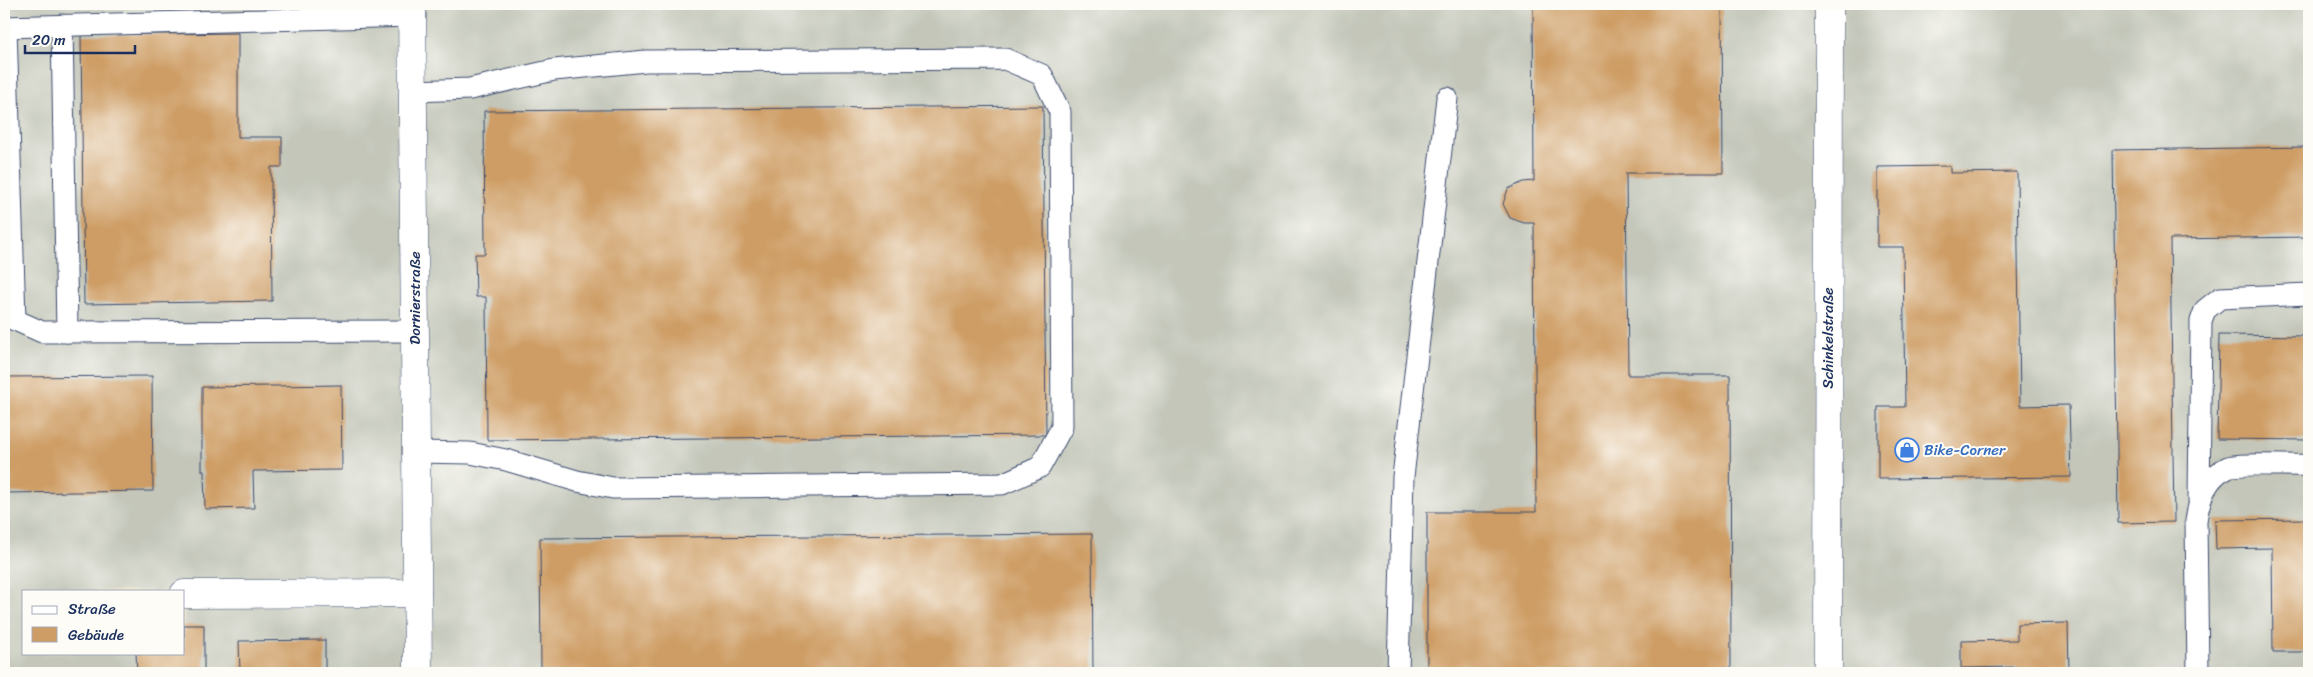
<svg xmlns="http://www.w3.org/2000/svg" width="2313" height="677" viewBox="0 0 2313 677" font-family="Sriracha,sans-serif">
<rect width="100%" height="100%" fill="#fdfcf7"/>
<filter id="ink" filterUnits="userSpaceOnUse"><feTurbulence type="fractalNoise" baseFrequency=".02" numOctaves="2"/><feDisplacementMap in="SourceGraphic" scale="10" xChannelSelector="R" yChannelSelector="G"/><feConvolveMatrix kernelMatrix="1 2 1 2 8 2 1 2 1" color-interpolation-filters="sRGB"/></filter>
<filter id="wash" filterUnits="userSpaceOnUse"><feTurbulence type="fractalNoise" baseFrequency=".0096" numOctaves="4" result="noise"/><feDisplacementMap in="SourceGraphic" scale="20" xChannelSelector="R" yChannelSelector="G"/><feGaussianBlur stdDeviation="1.12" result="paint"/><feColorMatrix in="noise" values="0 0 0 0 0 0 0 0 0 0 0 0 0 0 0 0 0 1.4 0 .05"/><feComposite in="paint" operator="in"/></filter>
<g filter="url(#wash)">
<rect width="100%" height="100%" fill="#eadeb9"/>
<path fill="#c3c6b9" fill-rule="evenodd" d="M4,4H2309V673H4ZM24,591H184V653H24Z"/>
<g id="blocks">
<g fill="#ce9d65">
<polygon points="1533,4 1722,4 1723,173 1626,173 1628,375 1730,375 1731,673 1427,673 1427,512 1536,512 1534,223 1524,223 1510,218 1503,204 1508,189 1523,182 1534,181"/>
<polygon points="238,33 238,137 282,137 282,167 271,167 272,301 84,304 81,35"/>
<polygon points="1043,106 1046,435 487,440 486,297 476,297 475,254 485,254 484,111"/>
<polygon points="2309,147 2309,237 2170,239 2174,522 2118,523 2113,150"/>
<polygon points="1950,166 1950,173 2017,172 2020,406 2069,405 2071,477 1878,479 1878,407 1905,407 1903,247 1877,247 1877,167"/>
<polygon points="2219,335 2309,336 2309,440 2217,439"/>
<polygon points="152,376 153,491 4,493 4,377"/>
<polygon points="341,385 342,470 253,471 254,508 205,509 204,471 202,471 202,387"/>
<polygon points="2309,519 2309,652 2273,652 2272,548 2216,549 2215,520"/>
<polygon points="1092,534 1093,673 541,673 540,538"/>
<polygon points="2068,623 2069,673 2018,673 2017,667 1961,668 1961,641 2017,640 2017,624"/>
<polygon points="184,625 204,625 204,673 137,673 136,653 184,653"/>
<polygon points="325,640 325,673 240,673 239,641"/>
</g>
</g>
</g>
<g filter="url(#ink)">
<use href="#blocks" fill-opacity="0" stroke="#3a496c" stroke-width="1"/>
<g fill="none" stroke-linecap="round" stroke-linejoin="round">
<g stroke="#3a496c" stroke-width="23">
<g id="lane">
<polyline points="62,25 67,332"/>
<polyline points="4,27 412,16"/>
<polyline points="6,27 15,320"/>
<polyline points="413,91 470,89 554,70 646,61 1005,59 1042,75 1060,112 1062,427 1040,467 1002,484 613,488 577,481 506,460 470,453 416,452"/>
<polyline points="4,315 42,332 415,331"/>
<polyline points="2199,501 2201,321 2205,310 2220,298 2309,294"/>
<polyline points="1398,673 1403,477 1447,98"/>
<path d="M2198,673L2196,521C2199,499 2206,477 2228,467C2237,463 2295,466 2309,465"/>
</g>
</g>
<g stroke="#3a496c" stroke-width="29">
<g id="street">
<polyline points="412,4 418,673"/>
<polyline points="184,594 417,593"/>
<polyline points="1828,673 1829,4"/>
</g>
</g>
<use href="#lane" stroke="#fff" stroke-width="21"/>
<use href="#street" stroke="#fff" stroke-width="28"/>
</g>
</g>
<defs>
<g id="shop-ring" transform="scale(1.25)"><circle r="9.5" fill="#fdfcf7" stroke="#3f7fe0" stroke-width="1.5"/><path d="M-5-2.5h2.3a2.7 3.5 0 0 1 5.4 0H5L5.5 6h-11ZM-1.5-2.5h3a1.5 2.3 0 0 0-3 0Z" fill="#3f7fe0"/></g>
</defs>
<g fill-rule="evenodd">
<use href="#shop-ring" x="1907" y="450"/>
</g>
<g text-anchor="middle" stroke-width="4" stroke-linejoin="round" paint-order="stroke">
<g font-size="15" fill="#1b2f5e" stroke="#fdfcf7">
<text transform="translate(415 298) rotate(-90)" y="5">Dornierstraße</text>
<text transform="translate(1828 338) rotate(-90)" y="5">Schinkelstraße</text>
</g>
<g font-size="15" fill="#366cbe" stroke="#fdfcf7" text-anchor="start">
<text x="1924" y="455">Bike-Corner</text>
</g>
</g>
<rect width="2313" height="677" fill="none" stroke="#fdfcf7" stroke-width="20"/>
<rect x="22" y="590" width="162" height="65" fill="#fdfcf7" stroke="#a3aaba"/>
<rect x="32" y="606" width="25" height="8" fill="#ffffff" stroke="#a3aaba"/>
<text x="68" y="614" font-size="15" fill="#1b2f5e">Straße</text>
<rect x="32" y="627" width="25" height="15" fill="#ce9d65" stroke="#a3aaba"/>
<text x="68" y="640" font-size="15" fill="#1b2f5e">Gebäude</text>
<path d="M25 45v8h110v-8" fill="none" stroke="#1b2f5e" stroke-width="2.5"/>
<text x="32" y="45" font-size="15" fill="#1b2f5e" stroke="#fdfcf7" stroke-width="4" paint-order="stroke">20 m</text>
</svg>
